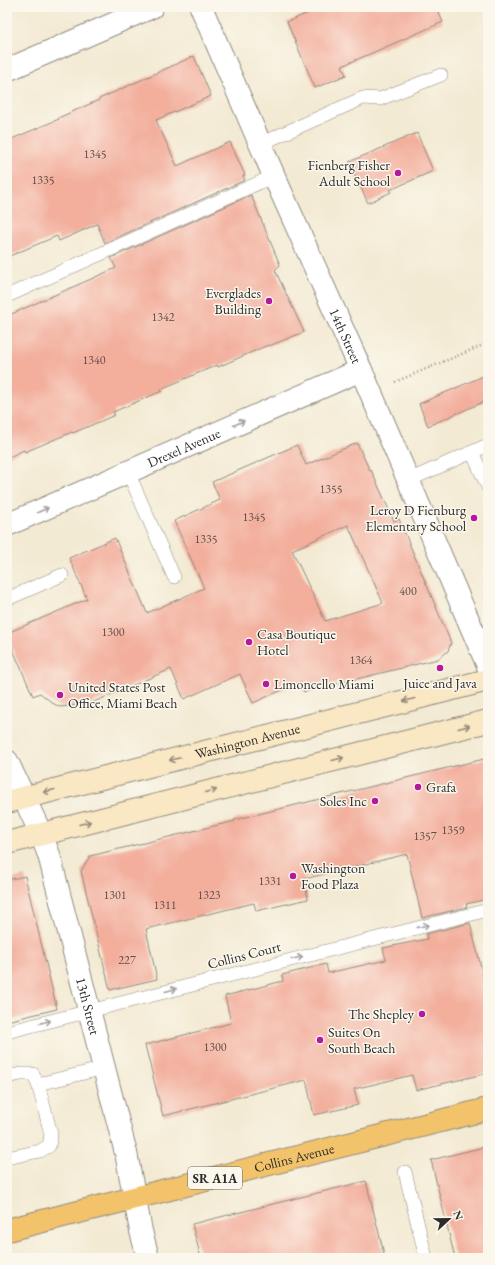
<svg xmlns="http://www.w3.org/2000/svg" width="495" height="1265" viewBox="0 0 495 1265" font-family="'EB Garamond',serif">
<rect width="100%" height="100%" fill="#fbf7ec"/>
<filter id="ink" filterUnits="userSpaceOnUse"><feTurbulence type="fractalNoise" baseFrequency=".025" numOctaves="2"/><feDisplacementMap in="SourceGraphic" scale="8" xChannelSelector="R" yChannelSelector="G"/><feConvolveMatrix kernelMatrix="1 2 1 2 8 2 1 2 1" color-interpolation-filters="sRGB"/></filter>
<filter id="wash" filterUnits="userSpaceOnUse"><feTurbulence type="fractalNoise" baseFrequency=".012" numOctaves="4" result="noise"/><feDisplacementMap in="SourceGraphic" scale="16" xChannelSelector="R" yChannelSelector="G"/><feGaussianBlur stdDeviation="0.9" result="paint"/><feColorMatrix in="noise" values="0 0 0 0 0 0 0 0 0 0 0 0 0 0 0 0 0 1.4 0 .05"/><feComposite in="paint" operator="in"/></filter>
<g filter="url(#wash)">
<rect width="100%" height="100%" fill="#f3ead3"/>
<g id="blocks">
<g fill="#f3ae9c" fill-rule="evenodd">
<polygon points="322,7 436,7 443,22 342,66 346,75 315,88 287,22"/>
<polygon points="194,56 211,96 156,120 177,166 230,142 245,175 243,176 245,180 105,243 97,224 59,241 57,236 7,257 7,141 59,119 58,118 99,100 99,99"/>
<polygon points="417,133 433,171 390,190 391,192 368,203 349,162"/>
<polygon points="251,195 280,265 275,270 304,332 269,346 268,345 218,367 217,365 161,389 162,391 113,412 115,415 73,433 72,432 25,452 24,450 7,458 7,316 116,268 111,258"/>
<polygon points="488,374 488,400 428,426 419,404"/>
<path d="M357,443L370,471L371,470L394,521L399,519L451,643L448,651L438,659L304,692L300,682L253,703L240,674L184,699L171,669L82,707L79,705L60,707L54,704L40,693L33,696L7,636V633L87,599L69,558L115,538L147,613L204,588L174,521L220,500L212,482L297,445L306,465ZM348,525L383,603L325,621L292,550Z"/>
<polygon points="488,758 488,899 466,904 467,907 422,918 407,854 304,879 308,899 256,911 254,903 146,929 157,979 110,990 81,871 90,856 235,821 234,820"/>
<polygon points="25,876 57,1009 7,1021 7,880"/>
<polygon points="470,923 484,979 488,978 488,1073 416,1090 412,1075 354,1089 358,1105 314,1115 306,1080 163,1116 145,1045 231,1023 225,996 283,981 282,975 326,964 328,973 386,960 383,948 427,939 426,934"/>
<polygon points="488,1146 488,1258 455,1258 431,1160"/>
<polygon points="366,1181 385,1258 201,1258 192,1224"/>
</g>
</g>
</g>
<g filter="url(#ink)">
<use href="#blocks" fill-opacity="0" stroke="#8f8a7f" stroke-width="1"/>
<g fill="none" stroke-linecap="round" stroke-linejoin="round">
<g stroke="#8f8a7f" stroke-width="14">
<g id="service">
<polyline points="260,144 363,98 380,99 441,75"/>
<polyline points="7,296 274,176"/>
<polyline points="472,452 488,487"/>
<polyline points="128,472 174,577"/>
<polyline points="409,480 488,445"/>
<polyline points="7,599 62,575"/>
<polyline points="7,1032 488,910"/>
<polyline points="7,1077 21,1074 33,1074 38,1084 51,1134 49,1146 40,1151 7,1158"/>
<polyline points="38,1084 105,1068"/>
<polyline points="405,1172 426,1258"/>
</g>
</g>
<g stroke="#8f8a7f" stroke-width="24">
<g id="minor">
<path id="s1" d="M201,7L274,176L361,370L488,666"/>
<polyline points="7,70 152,7"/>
<path id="s2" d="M7,525L361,370"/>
<path id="s3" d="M7,761L41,834L49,855L126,1153L141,1231L148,1258"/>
</g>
</g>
<g stroke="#8f8a7f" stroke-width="24">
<g id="secondary">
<path id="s4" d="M7,802L488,680"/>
<polyline points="7,843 488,721"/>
</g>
</g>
<g stroke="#8f8a7f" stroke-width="24">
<g id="primary">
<path id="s5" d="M7,1230L488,1109"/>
</g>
</g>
<polyline stroke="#8f8a7f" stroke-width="2.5" stroke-dasharray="1 3" stroke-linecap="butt" points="395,382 488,343"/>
<use href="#service" stroke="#fff" stroke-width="13"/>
<use href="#minor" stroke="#fff" stroke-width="22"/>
<use href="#secondary" stroke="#fae7c3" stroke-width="22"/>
<use href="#primary" stroke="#f2c36a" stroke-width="22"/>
</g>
<defs><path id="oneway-shaft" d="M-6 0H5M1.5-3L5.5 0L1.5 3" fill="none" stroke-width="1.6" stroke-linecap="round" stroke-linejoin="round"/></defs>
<g stroke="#a0a0a0">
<use href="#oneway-shaft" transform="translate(239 423) rotate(-24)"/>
<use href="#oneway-shaft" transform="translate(43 510) rotate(-24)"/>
<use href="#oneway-shaft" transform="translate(423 926) rotate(-14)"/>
<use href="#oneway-shaft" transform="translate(297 958) rotate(-14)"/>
<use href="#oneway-shaft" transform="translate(171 990) rotate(-14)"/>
<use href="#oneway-shaft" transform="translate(45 1022) rotate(-14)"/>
</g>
<g stroke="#928977">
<use href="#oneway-shaft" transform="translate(409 700) rotate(166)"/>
<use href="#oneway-shaft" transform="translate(464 727) rotate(-14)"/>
<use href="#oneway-shaft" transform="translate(175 759) rotate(166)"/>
<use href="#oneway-shaft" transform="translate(338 759) rotate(-14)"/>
<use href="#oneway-shaft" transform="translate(49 791) rotate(166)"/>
<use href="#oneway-shaft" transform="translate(211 791) rotate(-14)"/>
<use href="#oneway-shaft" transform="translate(85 823) rotate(-14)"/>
</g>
</g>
<g fill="#b5179e" stroke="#fbf7ec" stroke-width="1.5">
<circle cx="398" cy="173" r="4"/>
<circle cx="269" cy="301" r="4"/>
<circle cx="474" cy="518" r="4"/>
<circle cx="249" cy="642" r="4"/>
<circle cx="440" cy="668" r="4"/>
<circle cx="266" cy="684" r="4"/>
<circle cx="60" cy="695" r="4"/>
<circle cx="418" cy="787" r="4"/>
<circle cx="375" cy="801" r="4"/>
<circle cx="293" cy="876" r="4"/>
<circle cx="422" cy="1014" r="4"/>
<circle cx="320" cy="1040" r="4"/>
</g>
<g text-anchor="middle" stroke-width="3" stroke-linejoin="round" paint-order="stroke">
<g font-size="12" fill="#5d4c47">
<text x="95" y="158">1345</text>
<text x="43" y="184">1335</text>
<text x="163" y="321">1342</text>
<text x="94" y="364">1340</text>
<text x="331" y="493">1355</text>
<text x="254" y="521">1345</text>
<text x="206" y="543">1335</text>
<text x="408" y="595">400</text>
<text x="113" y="636">1300</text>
<text x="361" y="664">1364</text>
<text x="453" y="834">1359</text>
<text x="425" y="840">1357</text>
<text x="270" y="885">1331</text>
<text x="115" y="899">1301</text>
<text x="209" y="899">1323</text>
<text x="165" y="909">1311</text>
<text x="127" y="964">227</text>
<text x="215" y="1051">1300</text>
</g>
<rect fill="#fbf7ec" stroke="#696865" stroke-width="1" x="188" y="1167" width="54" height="22" rx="3"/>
<g font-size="13" font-weight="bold" fill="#2b2b2b">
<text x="215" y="1183">SR A1A</text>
</g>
<g font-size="14" fill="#2b2b2b" stroke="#fbf7ec" text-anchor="start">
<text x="390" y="170" text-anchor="end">Fienberg Fisher<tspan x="390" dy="16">Adult School</tspan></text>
<text x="261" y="298" text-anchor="end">Everglades<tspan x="261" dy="16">Building</tspan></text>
<text x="466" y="515" text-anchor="end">Leroy D Fienburg<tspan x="466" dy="16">Elementary School</tspan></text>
<text x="257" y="639">Casa Boutique<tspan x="257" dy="16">Hotel</tspan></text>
<text x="440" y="688" text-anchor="middle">Juice and Java</text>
<text x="274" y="689">Limoncello Miami</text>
<text x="68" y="692">United States Post<tspan x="68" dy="16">Office, Miami Beach</tspan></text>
<text x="426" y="792">Grafa</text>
<text x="367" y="806" text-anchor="end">Soles Inc</text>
<text x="301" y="873">Washington<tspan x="301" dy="16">Food Plaza</tspan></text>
<text x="414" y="1019" text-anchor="end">The Shepley</text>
<text x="328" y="1037">Suites On<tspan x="328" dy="16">South Beach</tspan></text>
</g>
<g font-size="14" fill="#2b2b2b" stroke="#fbf7ec">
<text dy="5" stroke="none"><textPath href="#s1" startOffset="359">14th Street</textPath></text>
<text dy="5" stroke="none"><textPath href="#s2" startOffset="193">Drexel Avenue</textPath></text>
<text dy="5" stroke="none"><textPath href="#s4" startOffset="248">Washington Avenue</textPath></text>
<text transform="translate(244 955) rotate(-14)" y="5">Collins Court</text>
<text dy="5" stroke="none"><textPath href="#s3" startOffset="259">13th Street</textPath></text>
<text dy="5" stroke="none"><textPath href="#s5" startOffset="296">Collins Avenue</textPath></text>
</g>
</g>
<rect width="495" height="1265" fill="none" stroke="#fbf7ec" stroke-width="24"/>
<g transform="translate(449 1219) rotate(68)" stroke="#fbf7ec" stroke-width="3" paint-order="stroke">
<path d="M0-3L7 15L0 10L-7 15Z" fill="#2b2b2b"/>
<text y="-6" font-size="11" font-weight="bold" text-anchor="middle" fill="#2b2b2b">N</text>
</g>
</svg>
